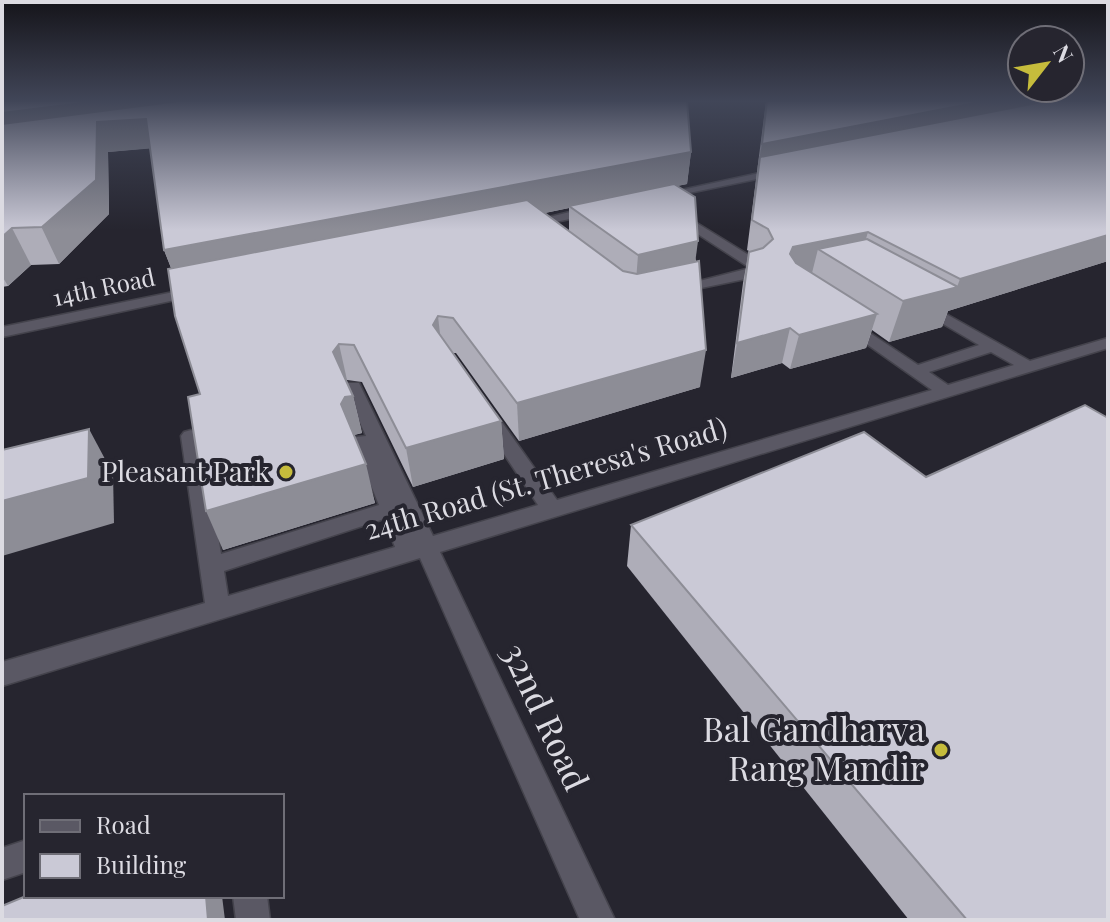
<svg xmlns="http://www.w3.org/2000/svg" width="1110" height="922" viewBox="0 0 1110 922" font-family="'Playfair Display',serif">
<rect width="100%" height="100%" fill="#26252f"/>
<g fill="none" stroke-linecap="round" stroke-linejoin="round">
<g stroke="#44434c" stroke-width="3">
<g id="service">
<polygon points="26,840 26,872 2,880 2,848"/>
<polygon points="233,896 267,896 270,920 236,920"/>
</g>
</g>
<g stroke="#44434c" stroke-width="3">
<g id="minor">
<polygon points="782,168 787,171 786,173 660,199 654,196"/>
<polygon points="594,206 600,210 598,213 527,228 521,224"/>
<polygon points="674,209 760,262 764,269 755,277 672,294 672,288 750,268 670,216 670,210"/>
<polygon points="198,287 203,288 203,294 2,337 2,327"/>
<path d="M921,300L1030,361L1108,338V348L440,552L615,920H580L420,558L2,686V662L205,603L181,436L184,432L191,430L201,436L221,554L379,505L353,441L356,437L366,436L344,387L347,383H359L433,536L538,505L480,418L482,414H496L557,500L932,390L841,326L843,323H855L918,365L979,345L916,308L913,305ZM991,352L1014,365L948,385L929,372ZM384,519L395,547L228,596L224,571Z"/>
</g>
</g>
<use href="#service" fill="#5a5864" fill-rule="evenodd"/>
<use href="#minor" fill="#5a5864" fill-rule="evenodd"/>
</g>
<g fill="#aeadb8" fill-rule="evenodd">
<path d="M2,101L691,152L687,184L677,186L696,261L700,387L519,441L456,353H453L501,421L504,459L413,487L362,382L347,380L346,381L353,396L362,433L354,435L375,503L223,550L200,394L171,268L164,250L150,148L108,152L109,214L59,264L31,265L8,286L2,287ZM569,208V231L545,213Z"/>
<polygon points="766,101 1108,101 1108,261 948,311 942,327 889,342 872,330 866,348 790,369 782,363 731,378 743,283 749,251 747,250"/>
<polygon points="631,525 1108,920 909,920 627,566"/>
</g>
<g fill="#8d8d96">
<polygon points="98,101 314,101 156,148 108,152 109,214 59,264 2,144 2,113"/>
<polygon points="985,101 1047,101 760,157 757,170 762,144"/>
<polygon points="691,152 687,184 571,208 569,206 569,208 179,288 164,250"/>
<polygon points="12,228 31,265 8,286 2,276 2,237"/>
<polygon points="868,232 859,262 818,249 812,273 786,278 790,254 793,247"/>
<polygon points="1108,235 1108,261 948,311 942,327 889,342 903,301 957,287 960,279"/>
<polygon points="698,241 693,279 635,294 638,255"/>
<polygon points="877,314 866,348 790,369 799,335"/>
<polygon points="438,316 442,352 433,325"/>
<polygon points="790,328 782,363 731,378 737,343"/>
<polygon points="339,344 347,380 341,388 333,352"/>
<polygon points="706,350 700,387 519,441 517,403"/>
<polygon points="353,396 362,433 354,435 341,404 345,397"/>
<polygon points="501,421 504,459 413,487 406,448"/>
<polygon points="89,429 113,474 114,523 2,556 2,501"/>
<polygon points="366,464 375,503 223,550 206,511"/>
<polygon points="206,896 222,896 225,920 208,920"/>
</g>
<g fill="#cac9d6" stroke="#8d8d96" stroke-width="2">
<polygon points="2,101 98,101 2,113"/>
<polygon points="179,101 687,101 691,152 164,250 146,119 97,122 96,180 42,227 12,228 2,237 2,124"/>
<polygon points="767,101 985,101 762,144"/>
<polygon points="1047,101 1102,101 1108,103 1108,235 960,279 868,232 793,247 790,254 796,263 877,314 799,335 790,328 737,343 749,252 763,248 773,239 768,229 752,220 760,157"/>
<polygon points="674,184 695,197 698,241 638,255 569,206"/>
<polygon points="527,200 623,271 637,274 699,261 706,350 517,403 453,318 438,316 433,325 501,421 406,448 354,345 339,344 333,352 353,396 345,397 341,404 366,464 206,511 188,397 200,394 175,316 168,269"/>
<polygon points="867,239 958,287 903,301 818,249"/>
<polygon points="1085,405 1108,418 1108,920 967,920 631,525 864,432 926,477"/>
<polygon points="89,429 88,478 2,501 2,450"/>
<polygon points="26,896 206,896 208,920 2,920 2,906"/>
</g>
<linearGradient id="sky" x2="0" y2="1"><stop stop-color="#15141a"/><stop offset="0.44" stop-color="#414658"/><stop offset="1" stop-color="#414658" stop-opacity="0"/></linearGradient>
<rect width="1110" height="230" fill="url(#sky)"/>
<g fill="#c6bc3c" stroke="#26252f" stroke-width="3">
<circle cx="286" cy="472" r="8"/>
<circle cx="941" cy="750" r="8"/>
</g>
<g text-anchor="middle" stroke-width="8" stroke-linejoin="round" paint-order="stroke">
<g font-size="24" fill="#dcdbe2" stroke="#26252f">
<text transform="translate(104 288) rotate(-12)" y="8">14th Road</text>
</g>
<g font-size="28" fill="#dcdbe2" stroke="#26252f" text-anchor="end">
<text x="270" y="482">Pleasant Park</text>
</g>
<g font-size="28" fill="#dcdbe2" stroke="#26252f">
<text transform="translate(546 479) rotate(-16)" y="10">24th Road (St. Theresa's Road)</text>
</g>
<g font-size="34" fill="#dcdbe2" stroke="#26252f">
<text transform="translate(545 717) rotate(65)" y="12">32nd Road</text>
</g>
<g font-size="34" fill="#dcdbe2" stroke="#26252f" text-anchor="end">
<text x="925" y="742">Bal Gandharva<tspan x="925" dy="39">Rang Mandir</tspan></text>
</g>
</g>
<rect width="1110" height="922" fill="none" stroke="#dcdbe2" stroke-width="8"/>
<rect x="24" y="794" width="260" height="104" fill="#26252f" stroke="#6f6e77" stroke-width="2"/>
<rect x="40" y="820" width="40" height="12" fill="#5a5864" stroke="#6f6e77" stroke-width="2"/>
<text x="96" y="834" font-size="24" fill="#dcdbe2">Road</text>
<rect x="40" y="854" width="40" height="24" fill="#cac9d6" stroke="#6f6e77" stroke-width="2"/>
<text x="96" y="874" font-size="24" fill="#dcdbe2">Building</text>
<g transform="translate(1046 64) rotate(59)"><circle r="38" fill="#26252f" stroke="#6f6e77" stroke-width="2"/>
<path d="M0-6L14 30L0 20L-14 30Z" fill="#c6bc3c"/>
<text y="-12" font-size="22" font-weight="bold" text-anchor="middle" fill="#dcdbe2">N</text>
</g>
</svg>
